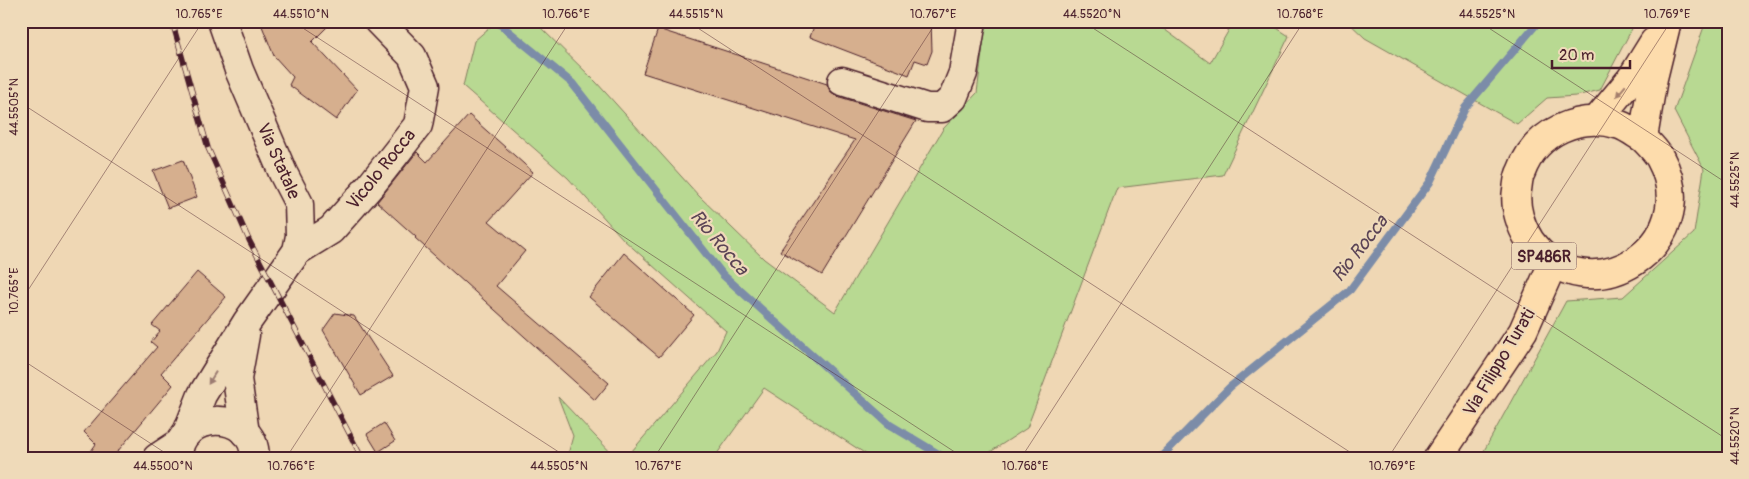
<svg xmlns="http://www.w3.org/2000/svg" width="1749" height="479" viewBox="0 0 1749 479" font-family="Pangolin,sans-serif">
<rect width="100%" height="100%" fill="#efd7b4"/>
<filter id="ink" filterUnits="userSpaceOnUse"><feTurbulence type="fractalNoise" baseFrequency=".02" numOctaves="2"/><feDisplacementMap in="SourceGraphic" scale="10" xChannelSelector="R" yChannelSelector="G"/><feConvolveMatrix kernelMatrix="1 2 1 2 8 2 1 2 1" color-interpolation-filters="sRGB"/></filter>
<g filter="url(#ink)">
<g fill="#b8d992" stroke="#817c5e">
<polygon points="497,21 534,21 596,82 699,196 764,259 835,312 943,129 977,93 986,21 1153,21 1210,63 1234,21 1266,21 1289,36 1223,175 1117,188 1027,428 981,458 872,458 764,388 714,458 626,458 717,351 726,331 624,240 568,178 463,86 474,41"/>
<polygon points="1347,21 1636,21 1600,90 1576,96 1547,98 1517,124 1365,38"/>
<polygon points="1706,21 1728,21 1728,458 1480,458 1566,301 1623,297 1694,233 1704,169 1674,111"/>
<polygon points="558,397 616,458 567,458 573,436"/>
</g>
<g fill="none" stroke-linecap="round" stroke-linejoin="round">
<g stroke="#7b8ca8" stroke-width="8">
<polyline points="496,21 572,83 723,275 890,425 945,458"/>
<polyline points="1160,458 1230,387 1350,290 1430,182 1465,108 1539,21"/>
</g>
</g>
<g fill="#d6af8e" stroke="#4a1f2b">
<polygon points="260,21 333,21 312,42 357,90 336,120 289,85 293,77 274,56"/>
<polygon points="816,21 931,21 932,51 927,64 915,60 909,75 810,37"/>
<polygon points="658,29 827,84 830,91 837,96 916,121 822,275 780,251 855,140 643,73"/>
<polygon points="469,115 533,172 489,221 525,251 496,286 609,383 595,400 415,238 416,237 377,202 417,152 427,162"/>
<polygon points="183,160 197,197 168,208 153,171"/>
<polygon points="624,253 694,315 659,357 589,297"/>
<polygon points="197,272 226,297 161,373 173,385 112,458 86,458 96,444 84,432 157,347 151,342 160,331 152,325"/>
<polygon points="335,313 354,316 393,376 361,395 323,330"/>
<polygon points="384,423 395,441 378,452 367,434"/>
</g>
<g fill="none" stroke-linecap="round" stroke-linejoin="round">
<g stroke="#4a1f2b" stroke-width="31">
<g id="street">
<polyline points="842,81 927,108 942,108 953,98 963,73 972,21"/>
<polyline points="297,251 331,230 371,185 418,125 425,86 412,56 378,21"/>
<polyline points="157,458 180,443"/>
</g>
</g>
<g stroke="#4a1f2b" stroke-width="31">
<g id="secondary">
<polyline points="245,335 237,379 245,433"/>
<polyline points="187,433 202,395 247,322 297,251 300,236 299,204 283,173 239,70 222,21"/>
<path d="M178,458C177,409 255,408 255,458"/>
</g>
</g>
<g stroke="#4a1f2b" stroke-width="31">
<g id="primary">
<polyline points="1597,120 1631,79 1654,42"/>
<path d="M1643,138C1636,134 1628,128 1620,125C1580,112 1536,131 1521,172C1518,177 1518,184 1517,190C1514,207 1521,227 1530,241C1588,320 1707,244 1660,158C1656,151 1649,144 1643,138L1653,78L1667,21"/>
<polyline points="1438,458 1523,331 1553,263"/>
</g>
</g>
<use href="#street" stroke="#efdab9" stroke-width="28"/>
<use href="#secondary" stroke="#efdab9" stroke-width="28"/>
<use href="#primary" stroke="#fddcac" stroke-width="28"/>
<g stroke="#4a1f2b" stroke-width="5.5">
<polyline id="rail" points="172,21 208,148 249,240 362,458"/>
</g>
<use href="#rail" stroke="#efdab9" stroke-width="4" stroke-dasharray="11" stroke-linecap="butt"/>
</g>
<defs><path id="oneway-solid" d="M-6-.8H1V-3.2L6.5 0L1 3.2V.8H-6Z" transform="scale(1.25)"/></defs>
<use fill="#a47e6c" href="#oneway-solid" transform="translate(1621 91) rotate(130)"/>
<use fill="#9c7c72" href="#oneway-solid" transform="translate(212 378) rotate(122)"/>
</g>
<path fill="none" stroke="#4a1f2b" stroke-width="1" stroke-opacity="0.45" d="M292,21L964,458M687,21L1359,458M1082,21L1728,440M1478,21L1728,184M21,103L568,458M21,301L203,21M21,359L173,458M286,458L570,21M654,458L937,21M1021,458L1304,21M1388,458L1671,21"/>
<g text-anchor="middle" stroke-width="4.5" stroke-linejoin="round" paint-order="stroke">
<rect fill="#efdab9" stroke="#7c5756" stroke-width="1" x="1511.5" y="242.5" width="65" height="27" rx="4"/>
<g font-size="16" font-weight="bold" fill="#4a1f2b">
<text x="1544" y="262">SP486R</text>
</g>
<g font-size="18" fill="#4a1f2b" stroke="#efdab9">
<text transform="translate(279 161) rotate(66)" y="6">Via Statale</text>
<text transform="translate(381 169) rotate(-51)" y="6">Vicolo Rocca</text>
<text transform="translate(1499 362) rotate(-59)" y="6">Via Filippo Turati</text>
</g>
<g font-size="19" font-style="italic" fill="#5a4355" stroke="#efdab9">
<text transform="translate(720 242) rotate(50)" y="7">Rio Rocca</text>
<text transform="translate(1359 248) rotate(-52)" y="7">Rio Rocca</text>
</g>
</g>
<rect width="1749" height="479" fill="none" stroke="#efdab9" stroke-width="55"/>
<path d="M1552 60v8h78v-8" fill="none" stroke="#4a1f2b" stroke-width="2.5"/>
<text x="1559" y="60" font-size="15" fill="#4a1f2b" stroke="#efdab9" stroke-width="4" paint-order="stroke">20 m</text>
<rect x="28" y="28" width="1694" height="424" fill="none" stroke="#4a1f2b" stroke-width="2"/>
<g font-size="12" text-anchor="middle" fill="#4a1f2b">
<text x="199" y="18">10.765°E</text>
<text x="301" y="18">44.5510°N</text>
<text x="566" y="18">10.766°E</text>
<text x="696" y="18">44.5515°N</text>
<text x="933" y="18">10.767°E</text>
<text x="1092" y="18">44.5520°N</text>
<text x="1300" y="18">10.768°E</text>
<text x="1487" y="18">44.5525°N</text>
<text x="1667" y="18">10.769°E</text>
<text transform="translate(14 107) rotate(-90)" y="4">44.5505°N</text>
<text transform="translate(1735 180) rotate(-90)" y="4">44.5525°N</text>
<text transform="translate(14 291) rotate(-90)" y="4">10.765°E</text>
<text transform="translate(1735 436) rotate(-90)" y="4">44.5520°N</text>
<text x="163" y="470">44.5500°N</text>
<text x="291" y="470">10.766°E</text>
<text x="559" y="470">44.5505°N</text>
<text x="658" y="470">10.767°E</text>
<text x="1025" y="470">10.768°E</text>
<text x="1392" y="470">10.769°E</text>
</g>
</svg>
